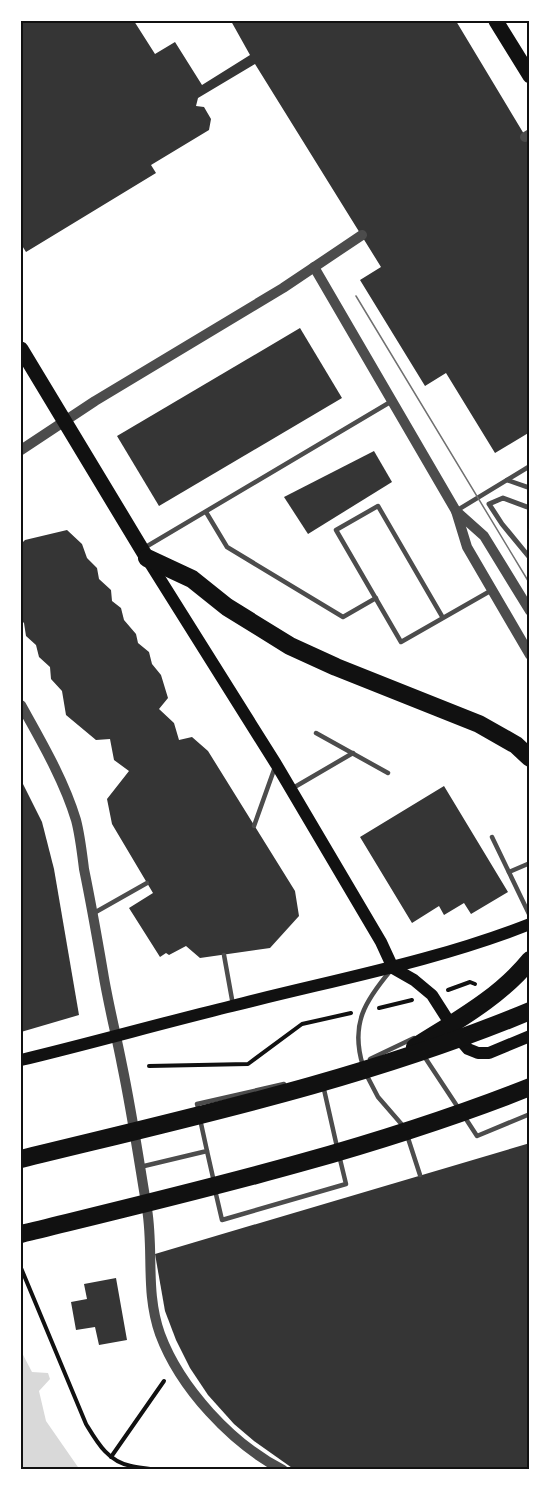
<svg xmlns="http://www.w3.org/2000/svg" width="551" height="1491" viewBox="0 0 551 1491" font-family="'IBM Plex Serif',serif">
<rect width="100%" height="100%" fill="#fff"/>
<polygon fill="#d9d9d9" points="21,1351 32,1372 48,1373 50,1379 39,1391 46,1421 80,1470 21,1470"/>
<g fill="#353535">
<polygon points="21,21 134,21 155,54 175,42 202,85 250,55 231,21 456,21 530,144 530,432 495,453 446,373 425,386 360,280 381,267 255,64 198,98 196,106 204,107 211,119 209,130 151,165 156,173 26,252 21,244"/>
<polygon points="300,328 342,398 159,506 117,436"/>
<polygon points="374,451 392,482 308,534 284,497"/>
<polygon points="67,530 82,544 87,558 97,568 99,579 111,590 112,601 121,608 124,620 136,634 138,643 149,652 152,664 161,675 168,698 159,709 174,723 179,740 192,737 208,751 295,891 299,916 270,948 200,958 186,946 169,955 166,953 160,957 129,908 153,893 112,824 107,799 129,771 114,760 110,739 96,740 66,715 62,691 51,679 50,667 39,657 36,645 26,636 24,623 21,620 21,544 25,540"/>
<polygon points="21,780 42,822 54,869 79,1015 21,1032"/>
<polygon points="444,786 508,892 471,914 464,903 444,915 439,906 412,923 360,837"/>
<polygon points="530,1143 530,1470 295,1470 254,1441 234,1424 208,1395 190,1368 176,1340 165,1311 155,1254"/>
<polygon points="116,1278 127,1340 99,1345 95,1327 76,1330 71,1302 87,1299 84,1284"/>
</g>
<g fill="none" stroke-linecap="round" stroke-linejoin="round">
<g stroke="#111" stroke-width="4">
<polyline points="448,990 470,982 475,984"/>
<polyline points="379,1008 412,1000"/>
<polyline points="149,1066 248,1064 302,1024 351,1013"/>
<path d="M21,1268L86,1424C97,1442 108,1462 131,1466C139,1468 147,1468 155,1470"/>
<polyline points="111,1457 164,1381"/>
</g>
<g stroke="#4c4c4c" stroke-width="4.5">
<polyline points="507,480 530,488"/>
<polyline points="456,511 530,466"/>
<polyline points="206,512 227,547 343,617 376,598"/>
<polyline points="144,548 392,401"/>
<polyline points="443,618 378,506 336,530 401,642 492,590"/>
<polyline points="316,733 388,773"/>
<polyline points="293,788 353,753"/>
<polyline points="254,826 275,767"/>
<polyline points="492,837 530,916"/>
<polyline points="509,872 530,863"/>
<polyline points="94,913 147,883"/>
<polyline points="224,955 233,1005"/>
<polyline points="424,1056 459,1109"/>
<polyline points="370,1059 414,1038"/>
<path d="M363,1066C350,1024 365,1001 391,970"/>
<polyline points="366,1074 378,1097 404,1127"/>
<polyline points="323,1085 337,1147"/>
<polyline points="199,1111 197,1104 284,1084"/>
<polyline points="464,1116 477,1136 530,1114"/>
<polyline points="407,1135 420,1175"/>
<polyline points="207,1151 214,1182"/>
<polyline points="140,1167 207,1151 200,1119"/>
<polyline points="215,1190 222,1220 346,1184 339,1155"/>
</g>
<polyline stroke="#4c4c4c" stroke-width="5" points="530,508 503,498 489,504 502,524 530,558"/>
<g stroke="#4c4c4c" stroke-width="10">
<polyline points="525,137 530,134"/>
<polyline points="314,267 456,511 467,547 530,655"/>
<polyline points="21,450 95,401 283,288 362,235"/>
<polyline points="456,511 484,536 530,611"/>
<path d="M21,705C41,741 64,780 76,820C80,835 82,853 84,869C91,903 97,937 103,972C108,1003 116,1034 122,1065C132,1113 139,1161 147,1209C154,1252 145,1292 160,1334C180,1388 232,1444 283,1470"/>
</g>
<g stroke="#111" stroke-width="12">
<polyline points="148,560 276,764 381,942 393,968 414,980 432,995 462,1042 468,1049 478,1053 489,1053 530,1036"/>
<path d="M21,1060C92,1043 162,1023 232,1006C333,980 433,962 530,924"/>
</g>
<g stroke="#111" stroke-width="15">
<polyline points="496,21 530,76"/>
<polyline points="21,349 147,558"/>
</g>
<g stroke="#111" stroke-width="18">
<polyline points="147,558 192,579 227,607 290,646 336,667 479,724 516,745 530,758"/>
<path d="M415,1047C456,1021 499,998 530,960"/>
<path d="M21,1159C192,1117 367,1079 530,1011"/>
<path d="M21,1234C192,1192 366,1152 530,1087"/>
</g>
<polyline stroke="#707070" stroke-width="1.5" points="356,296 530,584"/>
</g>
<rect width="551" height="1491" fill="none" stroke="#ffffff" stroke-width="45"/>
<rect x="22" y="22" width="506" height="1446" fill="none" stroke="#111" stroke-width="2"/>
</svg>
